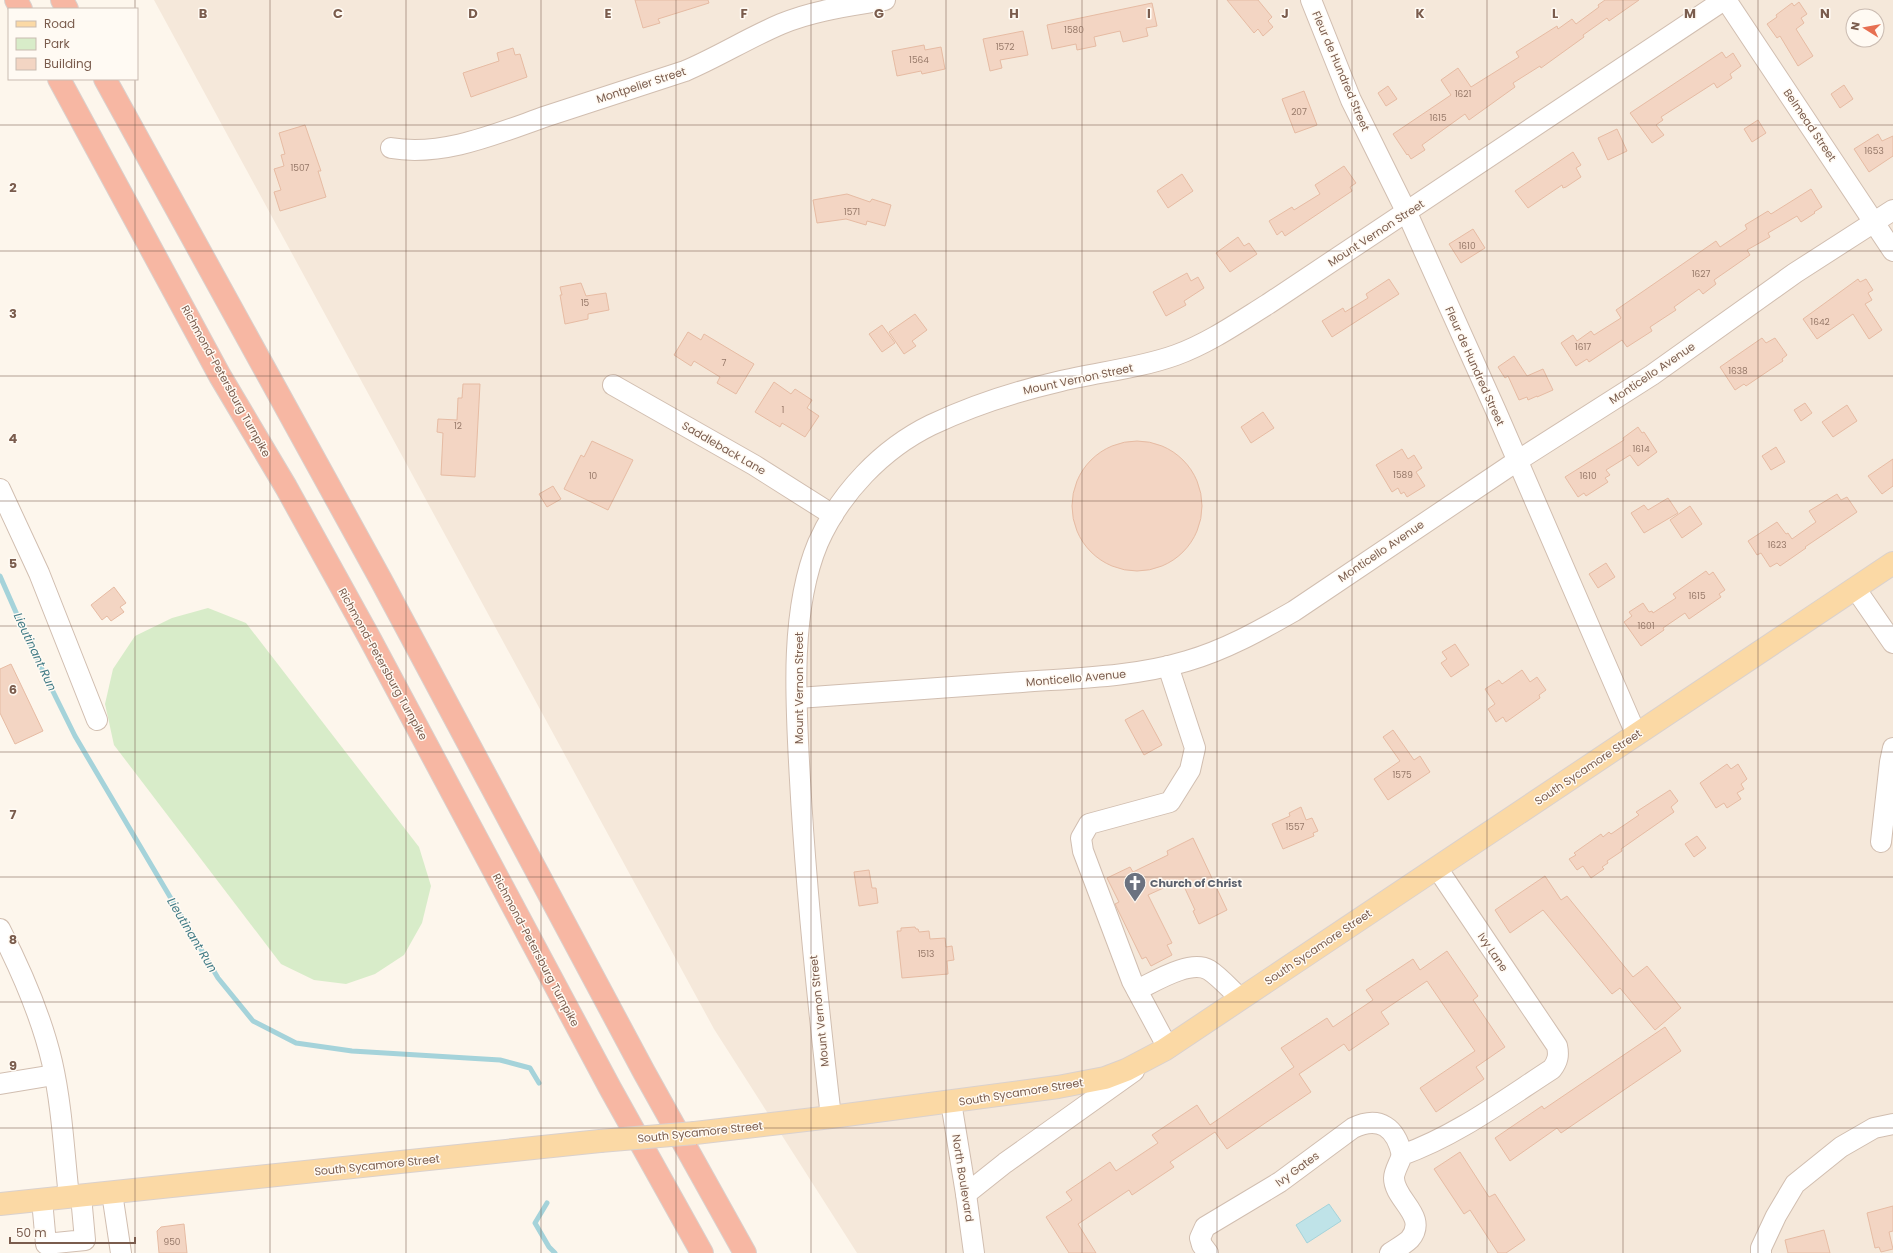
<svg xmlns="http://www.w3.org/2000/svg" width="1893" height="1253" viewBox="0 0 1893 1253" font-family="Poppins,sans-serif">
<rect width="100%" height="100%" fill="#fdf6ec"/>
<path fill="#f5e8da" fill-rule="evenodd" d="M154,0H1893V1253H857L714,1029ZM1853,16H1877V40H1853Z"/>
<polygon fill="#d8ecc9" points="208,608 246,623 419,847 431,886 422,923 404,955 375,974 346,984 314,980 281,964 114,745 105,704 113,669 135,636 172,618"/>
<polygon fill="#bfe3e8" stroke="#a5d3da" points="1329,1204 1341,1221 1307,1243 1296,1225"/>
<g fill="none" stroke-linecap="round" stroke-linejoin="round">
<g stroke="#a5d3da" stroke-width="5">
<polyline points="0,576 33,651 75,736 218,978 253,1021 296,1043 352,1051 500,1060 530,1068 539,1083"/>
<polyline points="547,1203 535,1223 549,1247 555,1253"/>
</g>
</g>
<g fill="#f3d5c3" stroke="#e6bba3">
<polygon points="635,0 708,0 709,3 658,19 660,23 643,28"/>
<polygon points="1227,0 1258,0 1272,17 1268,21 1273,27 1263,36 1258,29 1254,33"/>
<polygon points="1605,0 1639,0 1609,21 1607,18 1583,35 1584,37 1541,68 1540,66 1513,83 1515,87 1469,120 1465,114 1422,145 1425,150 1411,159 1408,154 1407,155 1393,134 1451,95 1441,80 1458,68 1471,87 1519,57 1516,52 1557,26 1558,29 1572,19 1576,24 1599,7 1598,5"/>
<polygon points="1799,2 1807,14 1801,18 1804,23 1796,29 1813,56 1798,66 1780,36 1777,38 1767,24 1777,17 1776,15 1792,3 1794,6"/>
<polygon points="1152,3 1157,26 1146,28 1148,36 1123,42 1120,31 1094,37 1096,46 1077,50 1076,44 1052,49 1047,25"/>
<polygon points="1023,31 1028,55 1000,60 1002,68 990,71 983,39"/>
<polygon points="924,45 925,50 941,47 945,69 922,74 921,71 897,76 892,51"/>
<polygon points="513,48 515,55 520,54 527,77 471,97 463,73 499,61 497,53"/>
<polygon points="1722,52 1726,58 1733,53 1741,66 1730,74 1732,78 1717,88 1714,83 1661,117 1663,120 1656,125 1664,135 1652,143 1630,113"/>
<polygon points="1844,85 1853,99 1840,108 1831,94"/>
<polygon points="1388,86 1397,99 1386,106 1378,93"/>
<polygon points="1304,91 1317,125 1295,133 1282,99"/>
<polygon points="1758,120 1766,133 1752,142 1744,129"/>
<polygon points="305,125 321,171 318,171 326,197 280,211 274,192 281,190 274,169 284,166 281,155 285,154 279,133"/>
<polygon points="1617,129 1627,151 1608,160 1598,138"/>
<polygon points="1878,134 1882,141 1893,136 1893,156 1869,172 1854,149"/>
<polygon points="1573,152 1581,165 1576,168 1581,177 1566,187 1563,188 1562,185 1528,208 1515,191"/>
<polygon points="1344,166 1356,183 1350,187 1352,191 1285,236 1282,231 1277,235 1269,221 1292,207 1294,210 1320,194 1315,185"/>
<polygon points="1182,174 1193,191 1168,208 1157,191"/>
<polygon points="1811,189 1822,207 1814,212 1815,213 1801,222 1797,216 1768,233 1770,237 1747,250 1750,255 1714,280 1716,284 1703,294 1699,289 1674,307 1676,310 1650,327 1652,331 1627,347 1622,340 1589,362 1587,359 1576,366 1561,343 1573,335 1577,341 1591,331 1594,335 1621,318 1616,310 1716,241 1720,247 1747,229 1745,225 1768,211 1771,214"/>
<polygon points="847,194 870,202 872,199 891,205 885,226 867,221 866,225 846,219 817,223 813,200"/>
<polygon points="1473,229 1485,248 1461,263 1449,244"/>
<polygon points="1238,237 1244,246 1249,243 1257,254 1230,272 1216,253"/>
<polygon points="1187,273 1191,281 1198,277 1204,288 1184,301 1186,305 1166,316 1153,292"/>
<polygon points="1389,279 1399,294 1332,337 1322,321 1343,308 1345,312 1368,298 1366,294"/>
<polygon points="1858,279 1860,282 1866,279 1873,290 1868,293 1872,300 1865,304 1882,330 1869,339 1853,314 1817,339 1803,319"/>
<polygon points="581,283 586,296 606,293 609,310 588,314 588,319 565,324 560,295 562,295 560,287"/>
<polygon points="915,314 927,330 912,341 916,346 904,354 889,332"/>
<polygon points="882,325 895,343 882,352 869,334"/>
<polygon points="688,332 701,340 704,334 754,364 736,394 717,383 720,377 694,361 691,366 674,355"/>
<polygon points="1762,338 1766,343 1775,338 1787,355 1782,359 1783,361 1746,386 1744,384 1735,390 1720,367"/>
<polygon points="1514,356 1527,376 1543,369 1553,390 1537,397 1537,396 1528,400 1527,397 1519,400 1508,376 1505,378 1498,367"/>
<polygon points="774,382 791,394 795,389 812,400 807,408 819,416 805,437 782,423 780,427 755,412"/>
<polygon points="463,384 480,384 475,477 441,475 443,433 437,432 438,419 457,420 458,398 462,398"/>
<polygon points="1805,403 1812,413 1801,421 1794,410"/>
<polygon points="1847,405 1857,421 1833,437 1822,422"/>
<polygon points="1263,412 1274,428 1251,443 1241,427"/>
<polygon points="1638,427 1642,433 1644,432 1657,452 1638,466 1630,455 1606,470 1610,475 1605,478 1608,482 1586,496 1584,493 1578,497 1565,477 1624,440 1623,438"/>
<polygon points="592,441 633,460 608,510 564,489 581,455 584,457"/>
<circle cx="1137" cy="506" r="65"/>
<polygon points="1776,447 1785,462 1771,470 1762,456"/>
<polygon points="1402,449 1408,459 1414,455 1422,468 1416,472 1425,486 1407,497 1404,492 1401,494 1398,488 1392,492 1376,465"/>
<polygon points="1893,459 1893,486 1882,494 1868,476"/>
<polygon points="553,486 561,499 547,507 539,494"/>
<polygon points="1837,494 1841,500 1847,497 1857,512 1805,547 1806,548 1780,566 1777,563 1770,567 1761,553 1757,555 1748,541 1777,522 1786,534 1788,533 1792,539 1816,522 1809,511"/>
<polygon points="1668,498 1678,513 1644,533 1631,513 1644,505 1648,510"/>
<polygon points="1690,506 1702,524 1682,538 1670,520"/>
<polygon points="1606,563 1615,577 1598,588 1589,574"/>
<polygon points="1706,571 1709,575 1713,572 1725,590 1719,594 1721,597 1689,619 1685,613 1663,628 1664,630 1641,646 1624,622 1632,616 1629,612 1643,603 1649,612 1652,611 1653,613 1676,598 1673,594"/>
<polygon points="114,587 126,603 120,607 124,612 111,621 107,616 102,620 91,605"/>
<polygon points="1455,644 1469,665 1451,677 1441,663 1447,659 1442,652"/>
<polygon points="11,664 43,731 15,744 0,713 0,669"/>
<polygon points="1522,670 1530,682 1537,677 1546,690 1539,695 1540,698 1506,722 1503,717 1496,722 1488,709 1495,704 1485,689 1499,680 1502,684"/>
<polygon points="1143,710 1162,745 1144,755 1125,720"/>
<polygon points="1393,730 1414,760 1420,756 1430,772 1388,800 1374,779 1400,761 1383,737"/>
<polygon points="1727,764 1731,769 1738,764 1747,779 1741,784 1744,789 1737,793 1741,799 1727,808 1724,803 1716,808 1700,783"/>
<polygon points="1670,790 1678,801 1671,807 1674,812 1621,849 1622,851 1607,861 1608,863 1602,867 1604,869 1591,878 1583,866 1577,870 1569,859 1576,855 1574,853 1601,834 1603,837 1609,832 1611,834 1639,815 1636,812"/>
<polygon points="1301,807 1306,820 1312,818 1318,831 1313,833 1314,836 1283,849 1272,824 1290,816 1289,813"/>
<polygon points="1697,836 1706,848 1694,857 1685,844"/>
<polygon points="1193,838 1227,910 1199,924 1193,911 1195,910 1181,880 1148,895 1172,943 1167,945 1172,955 1151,966 1146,957 1142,959 1115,904 1119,902 1107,878 1130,867 1133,872 1168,855 1167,851"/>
<polygon points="869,870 872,888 876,888 878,903 859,906 854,872"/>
<polygon points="1545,876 1561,900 1567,896 1633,977 1647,966 1681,1008 1655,1030 1620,988 1612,994 1543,910 1510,933 1495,910"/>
<polygon points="915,927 916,929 918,929 919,932 929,931 930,939 945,938 946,947 952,946 954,960 947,961 948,974 902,978 897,931 901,931 901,928"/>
<polygon points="1447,951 1478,996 1473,1000 1505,1047 1476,1067 1484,1079 1436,1112 1420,1088 1475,1051 1427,981 1381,1012 1389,1024 1349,1051 1344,1044 1299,1074 1311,1092 1227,1149 1215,1132 1170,1162 1174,1167 1132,1195 1129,1190 1078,1224 1096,1253 1069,1253 1046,1217 1072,1200 1066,1192 1110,1162 1116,1171 1158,1143 1152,1135 1197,1105 1210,1125 1294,1067 1281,1048 1327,1018 1333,1027 1373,1000 1366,990 1413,959 1420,970"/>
<polygon points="1665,1027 1681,1051 1561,1133 1557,1128 1510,1161 1495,1138 1542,1106 1544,1109"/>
<polygon points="1460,1152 1489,1197 1495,1194 1525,1240 1506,1253 1498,1253 1470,1210 1464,1214 1434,1169"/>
<polygon points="1893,1206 1893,1231 1889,1232 1893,1249 1881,1252 1879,1247 1875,1248 1867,1213"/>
<polygon points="184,1224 187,1253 159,1253 157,1231 161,1227"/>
<polygon points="1824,1230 1830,1253 1788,1253 1785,1240"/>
</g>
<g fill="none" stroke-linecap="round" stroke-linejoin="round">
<g stroke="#d1beb0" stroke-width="22">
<g id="minor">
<polyline points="1311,0 1351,100 1407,213 1496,411 1636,734"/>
<polyline points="1726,0 1893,251"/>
<path d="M391,148C444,157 498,133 547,116C593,101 639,86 685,71C718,57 748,38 781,24C814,10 850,6 885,0"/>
<polyline points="613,385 754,465 833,515"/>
<polyline points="0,489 39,573 97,720"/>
<polyline points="1855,588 1893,643"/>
<path d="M798,698C872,693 947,688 1022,682C1077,678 1134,677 1187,661C1225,650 1259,631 1294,611L1517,461L1652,375L1795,273L1893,210"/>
<polyline points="1881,842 1890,762 1893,748"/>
<path d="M0,929C22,972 41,1015 52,1062C62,1106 64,1152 69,1197"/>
<path d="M1137,990C1154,982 1190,959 1209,970C1220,977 1231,990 1241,999"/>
<polyline points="1168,1048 1132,981 1083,851 1081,838 1089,824 1170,802 1190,770 1195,748 1168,666"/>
<polyline points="0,1084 54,1075"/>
<polyline points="951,1102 966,1194 974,1253"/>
<path d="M831,1117C818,1005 806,893 800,780C796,706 789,612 818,543C840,493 882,449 931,425C971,406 1014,392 1057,382C1097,372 1137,369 1176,355C1209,343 1239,322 1268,304L1724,0"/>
<polyline points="112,1193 121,1253"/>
<polyline points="966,1194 1005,1163 1134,1071"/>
<polyline points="42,1200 46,1244 85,1240 81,1196"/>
<path d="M1208,1253L1202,1245L1200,1238L1205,1227L1280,1182L1353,1128C1380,1115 1396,1128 1402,1155"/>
<path d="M1390,1253C1396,1249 1405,1244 1410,1239C1429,1216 1394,1200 1394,1178C1394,1171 1400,1162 1402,1155C1456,1136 1504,1100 1552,1069C1558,1061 1559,1055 1557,1046L1437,868"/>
<polyline points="1761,1253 1761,1248 1776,1216 1795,1184 1841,1147 1874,1128 1893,1124"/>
</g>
</g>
<g stroke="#dad1cd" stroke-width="24">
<g id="major">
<polyline points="695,1133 831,1117 1058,1087 1105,1078 1126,1070 1164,1050 1893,563"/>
<polyline points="0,1204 600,1141"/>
</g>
</g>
<g stroke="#dad1cd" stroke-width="24">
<g id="highway">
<polyline points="16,0 21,9"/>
<polyline points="62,0 67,9"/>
<polyline points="59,79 220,376 286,487 369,637 610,1088 702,1253"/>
<polyline points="105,79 381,580 644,1072 745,1253"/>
</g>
</g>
<use href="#minor" stroke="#fff" stroke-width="20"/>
<use href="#major" stroke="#fbd9a5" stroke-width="22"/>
<use href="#highway" stroke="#f7b7a3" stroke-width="22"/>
<g stroke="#dad1cd" stroke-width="24" stroke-linecap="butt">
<polyline id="major-bridge" points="600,1141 695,1133"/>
</g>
<use href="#major-bridge" stroke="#fbd9a5" stroke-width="22"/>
</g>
<path fill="none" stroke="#7a5c4d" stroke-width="1" stroke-opacity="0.55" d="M135,0V9M270,0V1253M406,0V1253M541,0V1253M676,0V1253M811,0V1253M946,0V1253M1082,0V1253M1217,0V1253M1352,0V1253M1487,0V1253M1623,0V1253M1758,0V1253M135,79V1253M0,125H1893M0,251H1893M0,376H1893M0,501H1893M0,626H1893M0,752H1893M0,877H1893M0,1002H1893M0,1128H1893"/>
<defs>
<g id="church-pin" transform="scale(1.15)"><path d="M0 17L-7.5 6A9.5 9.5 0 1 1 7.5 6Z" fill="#6b7280" stroke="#fffaf3"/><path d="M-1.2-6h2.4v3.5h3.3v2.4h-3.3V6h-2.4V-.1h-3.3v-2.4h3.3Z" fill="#fff"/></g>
</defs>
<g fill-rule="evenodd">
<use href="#church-pin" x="1135" y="883"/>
</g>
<g text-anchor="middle" stroke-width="3" stroke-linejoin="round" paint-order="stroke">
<g font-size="9" fill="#987a6a">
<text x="1074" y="33">1580</text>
<text x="1005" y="50">1572</text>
<text x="919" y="63">1564</text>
<text x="1463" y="97">1621</text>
<text x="1299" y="115">207</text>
<text x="1438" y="121">1615</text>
<text x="1874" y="154">1653</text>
<text x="300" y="171">1507</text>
<text x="852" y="215">1571</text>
<text x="1467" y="249">1610</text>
<text x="1701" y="277">1627</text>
<text x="585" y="306">15</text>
<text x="1820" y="325">1642</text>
<text x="1583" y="350">1617</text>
<text x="724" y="366">7</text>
<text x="1738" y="374">1638</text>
<text x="783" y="413">1</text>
<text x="458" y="429">12</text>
<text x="1641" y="452">1614</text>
<text x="1403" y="478">1589</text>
<text x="593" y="479">10</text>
<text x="1588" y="479">1610</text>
<text x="1777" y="548">1623</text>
<text x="1697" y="599">1615</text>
<text x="1646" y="629">1601</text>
<text x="1402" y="778">1575</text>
<text x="1295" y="830">1557</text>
<text x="926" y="957">1513</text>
<text x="172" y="1245">950</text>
</g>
<g font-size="11" fill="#7a5c4d" stroke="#fffaf3">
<text transform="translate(1341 71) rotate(67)" y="4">Fleur de Hundred Street</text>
<text transform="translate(641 85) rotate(-18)" y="4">Montpelier Street</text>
<text transform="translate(1810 125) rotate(56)" y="4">Belmead Street</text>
<text transform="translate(1376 233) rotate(-33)" y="4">Mount Vernon Street</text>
<text transform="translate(1475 366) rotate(66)" y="4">Fleur de Hundred Street</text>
<text transform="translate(1652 373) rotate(-34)" y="4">Monticello Avenue</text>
<text transform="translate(1078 379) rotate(-12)" y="4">Mount Vernon Street</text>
<text transform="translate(226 381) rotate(61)" y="4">Richmond-Petersburg Turnpike</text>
<text transform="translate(724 448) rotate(30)" y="4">Saddleback Lane</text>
<text transform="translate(1381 551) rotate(-34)" y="4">Monticello Avenue</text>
<text transform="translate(383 664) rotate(61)" y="4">Richmond-Petersburg Turnpike</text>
<text transform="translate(1076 678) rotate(-5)" y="4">Monticello Avenue</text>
<text transform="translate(799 688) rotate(-90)" y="4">Mount Vernon Street</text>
<text transform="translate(1588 767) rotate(-34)" y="4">South Sycamore Street</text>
<text transform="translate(1318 947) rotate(-34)" y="4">South Sycamore Street</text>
<text transform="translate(536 950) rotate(62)" y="4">Richmond-Petersburg Turnpike</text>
<text transform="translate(1493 952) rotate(56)" y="4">Ivy Lane</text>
<text transform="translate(819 1011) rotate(-96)" y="4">Mount Vernon Street</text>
<text transform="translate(1021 1092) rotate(-9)" y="4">South Sycamore Street</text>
<text transform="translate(700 1132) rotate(-6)" y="4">South Sycamore Street</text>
<text transform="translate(377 1165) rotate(-6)" y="4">South Sycamore Street</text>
<text transform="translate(1297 1169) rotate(-36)" y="4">Ivy Gates</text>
<text transform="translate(963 1178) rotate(81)" y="4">North Boulevard</text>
</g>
<g font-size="11" font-weight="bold" fill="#5b616d" stroke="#fffaf3" text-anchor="start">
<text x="1150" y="887">Church of Christ</text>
</g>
<g font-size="12" font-style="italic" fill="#437c86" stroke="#fffaf3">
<text transform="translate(35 652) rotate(65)" y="4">Lieutinant Run</text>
<text transform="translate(192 935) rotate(59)" y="4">Lieutinant Run</text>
</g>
</g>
<g font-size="13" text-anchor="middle" font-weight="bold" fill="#7a5c4d" stroke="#fffaf3" stroke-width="3" stroke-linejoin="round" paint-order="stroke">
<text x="203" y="18">B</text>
<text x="338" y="18">C</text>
<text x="473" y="18">D</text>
<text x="608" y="18">E</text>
<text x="744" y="18">F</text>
<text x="879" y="18">G</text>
<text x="1014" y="18">H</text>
<text x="1149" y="18">I</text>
<text x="1285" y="18">J</text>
<text x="1420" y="18">K</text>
<text x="1555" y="18">L</text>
<text x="1690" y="18">M</text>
<text x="1825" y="18">N</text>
<text x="13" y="192">2</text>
<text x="13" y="318">3</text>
<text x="13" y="443">4</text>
<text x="13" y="568">5</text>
<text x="13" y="694">6</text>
<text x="13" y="819">7</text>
<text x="13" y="944">8</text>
<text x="13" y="1070">9</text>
</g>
<rect x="8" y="8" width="130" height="72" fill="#fffaf3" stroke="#cabbb1"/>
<rect x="16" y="21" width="20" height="6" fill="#fbd9a5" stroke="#cabbb1"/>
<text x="44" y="28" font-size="12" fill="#7a5c4d">Road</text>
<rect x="16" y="38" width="20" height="12" fill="#d8ecc9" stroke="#cabbb1"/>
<text x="44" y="48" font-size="12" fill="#7a5c4d">Park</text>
<rect x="16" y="58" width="20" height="12" fill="#f3d5c3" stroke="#cabbb1"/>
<text x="44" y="68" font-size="12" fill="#7a5c4d">Building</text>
<g transform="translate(1865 28) rotate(281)"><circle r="19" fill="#fffaf3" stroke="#cabbb1"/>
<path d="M0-3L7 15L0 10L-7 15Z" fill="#e76f51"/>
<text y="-6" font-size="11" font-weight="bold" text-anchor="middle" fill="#7a5c4d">N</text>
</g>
<path d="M10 1237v6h125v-6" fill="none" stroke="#7a5c4d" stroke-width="2"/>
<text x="16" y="1237" font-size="12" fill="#7a5c4d" stroke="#fffaf3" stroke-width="3" paint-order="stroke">50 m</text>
</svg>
